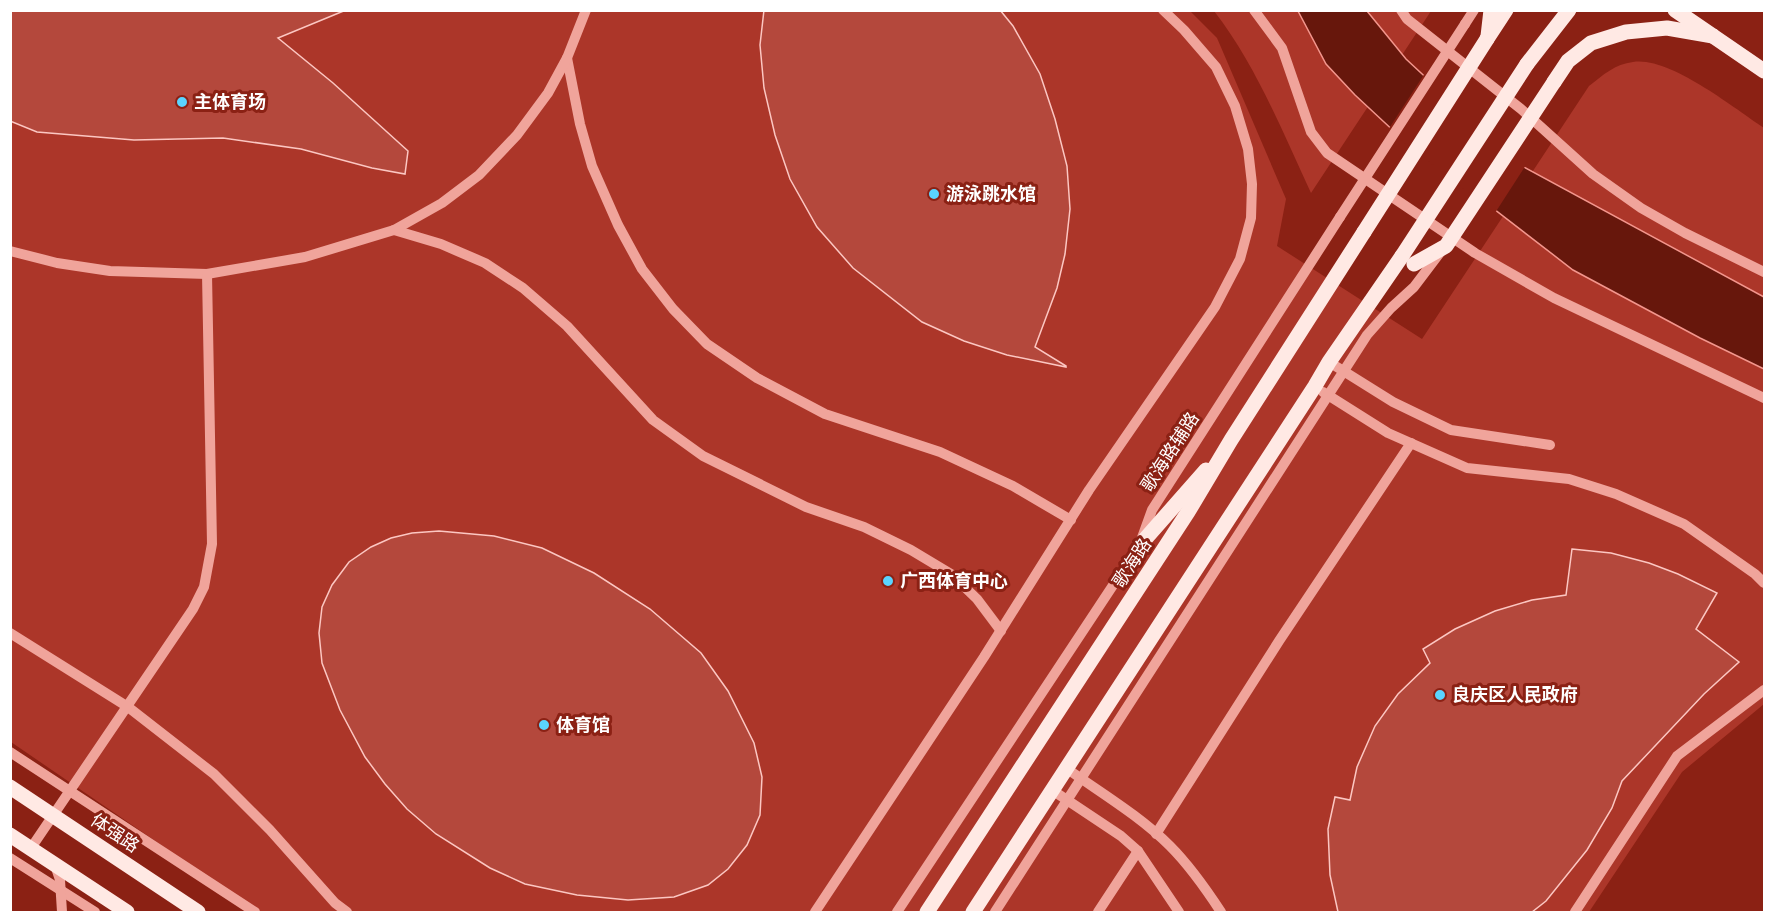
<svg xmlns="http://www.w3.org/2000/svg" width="1775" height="923" viewBox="0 0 1775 923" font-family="Lato,'Noto Sans SC',sans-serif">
<rect width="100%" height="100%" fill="#8b2114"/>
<g fill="#ac3629">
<path d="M11,11H1190L1217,38L1286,199L1277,246L1422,339L1589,86C1603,75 1615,64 1633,62C1669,56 1734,108 1764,128V704L1682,772L1589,912H259L11,742Z"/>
<path d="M1214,11H1431L1311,193C1282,131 1256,65 1214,11Z"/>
</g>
<polygon fill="#67170c" stroke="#f3968d" stroke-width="1.5" points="1298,11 1367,11 1406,59 1520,165 1764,297 1764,369 1700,338 1573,270 1398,135 1355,95 1326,64"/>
<polygon fill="#8b2114" points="1425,73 1526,165 1495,213 1388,130"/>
<g fill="#b4483c" stroke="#fcc7c2" stroke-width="1.5">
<polygon points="10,10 346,10 278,38 333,83 408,151 405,174 372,168 301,149 223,138 134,140 37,132 10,121"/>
<polygon points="764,10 1000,10 1013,26 1040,74 1055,119 1067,166 1070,209 1065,254 1057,288 1035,347 1066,366 1066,367 1007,355 964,341 922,322 853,268 817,227 790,179 775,135 764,88 760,45"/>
<polygon points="439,531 494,536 542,548 594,573 650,609 701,653 728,691 754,743 762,777 760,815 747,845 728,869 708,885 674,897 628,900 577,895 525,884 490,868 436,834 407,809 385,784 365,757 340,710 322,663 319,633 322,607 332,585 349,562 371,547 391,538 412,533"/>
<polygon points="1572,549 1611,553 1649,563 1678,574 1717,593 1696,629 1739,662 1704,694 1622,781 1612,808 1587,850 1546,901 1532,912 1338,912 1330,875 1328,829 1335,797 1350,800 1357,767 1375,726 1398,694 1430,663 1423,649 1455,629 1495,611 1532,600 1566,595"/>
</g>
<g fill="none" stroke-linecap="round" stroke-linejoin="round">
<g stroke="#f0a49b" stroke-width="10">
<polyline points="1254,10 1282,48 1311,132 1327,153 1475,253 1554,298 1764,398"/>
<polyline points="1401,10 1407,19 1521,109 1593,174 1641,208 1685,233 1764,272"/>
<polyline points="1465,24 1474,10"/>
<polyline points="567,58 580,124 592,166 618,225 642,269 673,309 707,344 757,378 825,414 940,452 1013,486 1071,520"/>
<polyline points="394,230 441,244 485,263 523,288 567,326 653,420 703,456 806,507 864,527 911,550 951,574 977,599 1001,631"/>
<polyline points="10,251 57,263 110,271 207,274 305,257 394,230 442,203 479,175 517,135 548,93 567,58 586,10"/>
<polyline points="1329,362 1393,402 1451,430 1550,445"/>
<polyline points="1323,392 1388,433 1467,468 1569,479 1616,494 1684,524 1755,574 1764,583"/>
<polyline points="10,633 128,707 214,774 270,830 335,903 347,912"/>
<polyline points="10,752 255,912"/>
<path d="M1066,768C1101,793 1140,816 1170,846C1190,866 1206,889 1221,912"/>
<polyline points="1052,790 1121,836 1138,851 1179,912"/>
<polyline points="1156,834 1279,641 1411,443"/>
<polyline points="31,848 193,609 204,587 212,544 207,274"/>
<polyline points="10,858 95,912"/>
<polyline points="55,865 60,880 62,912"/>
<polyline points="815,912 984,657 1089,490 1215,307 1240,259 1251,218 1252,184 1248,149 1235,106 1216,67 1184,30 1163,10"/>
<polyline points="897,912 1139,546 1152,510 1340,217"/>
<polyline points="995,912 1367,335 1391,308 1414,287 1442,250"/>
<polyline points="1098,912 1138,851"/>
<polyline points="1575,912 1677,756 1764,690"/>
</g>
<g stroke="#ffe9e4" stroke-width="15">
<polyline points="1675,10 1764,71"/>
<polyline points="1488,36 1491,10"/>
<polyline points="1487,39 1506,10"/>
<polyline points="1527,64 1569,10"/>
<polyline points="1554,82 1568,61 1591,43 1626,32 1667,28 1713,36"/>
<polyline points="1139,546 1206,470"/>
<polyline points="10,787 198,912"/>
<polyline points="10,835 127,912"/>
<polyline points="927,912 1188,512 1231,440 1364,232"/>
<polyline points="973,912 1315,386 1329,362 1402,256"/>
</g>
<polyline stroke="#f0a49b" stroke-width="10" points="1340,217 1465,24"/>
<g stroke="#ffe9e4" stroke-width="15">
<polyline points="1364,232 1487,39"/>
<polyline points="1402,256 1527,64"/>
<polyline points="1414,264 1446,246 1554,82"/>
</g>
</g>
<g fill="#5ad4ff" stroke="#8b2114" stroke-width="2">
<circle cx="182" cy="102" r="6"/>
<circle cx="934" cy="194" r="6"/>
<circle cx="888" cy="581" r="6"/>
<circle cx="1440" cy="695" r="6"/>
<circle cx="544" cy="725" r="6"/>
</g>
<g text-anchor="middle" stroke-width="6" stroke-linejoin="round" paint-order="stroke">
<g font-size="18" font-weight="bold" fill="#fff" stroke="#8b2114" text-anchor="start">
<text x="194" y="108">主体育场</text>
<text x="946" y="200">游泳跳水馆</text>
<text x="900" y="587">广西体育中心</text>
<text x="1452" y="701">良庆区人民政府</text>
<text x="556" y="731">体育馆</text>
</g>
<g font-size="18" fill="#fff" stroke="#8b2114">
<text transform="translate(1170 452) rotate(-57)" y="6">歌海路辅路</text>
<text transform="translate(1132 563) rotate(-57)" y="6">歌海路</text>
<text transform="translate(115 833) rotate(34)" y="6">体强路</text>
</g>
</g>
<rect width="1775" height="923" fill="none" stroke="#ffffff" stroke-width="24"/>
</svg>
